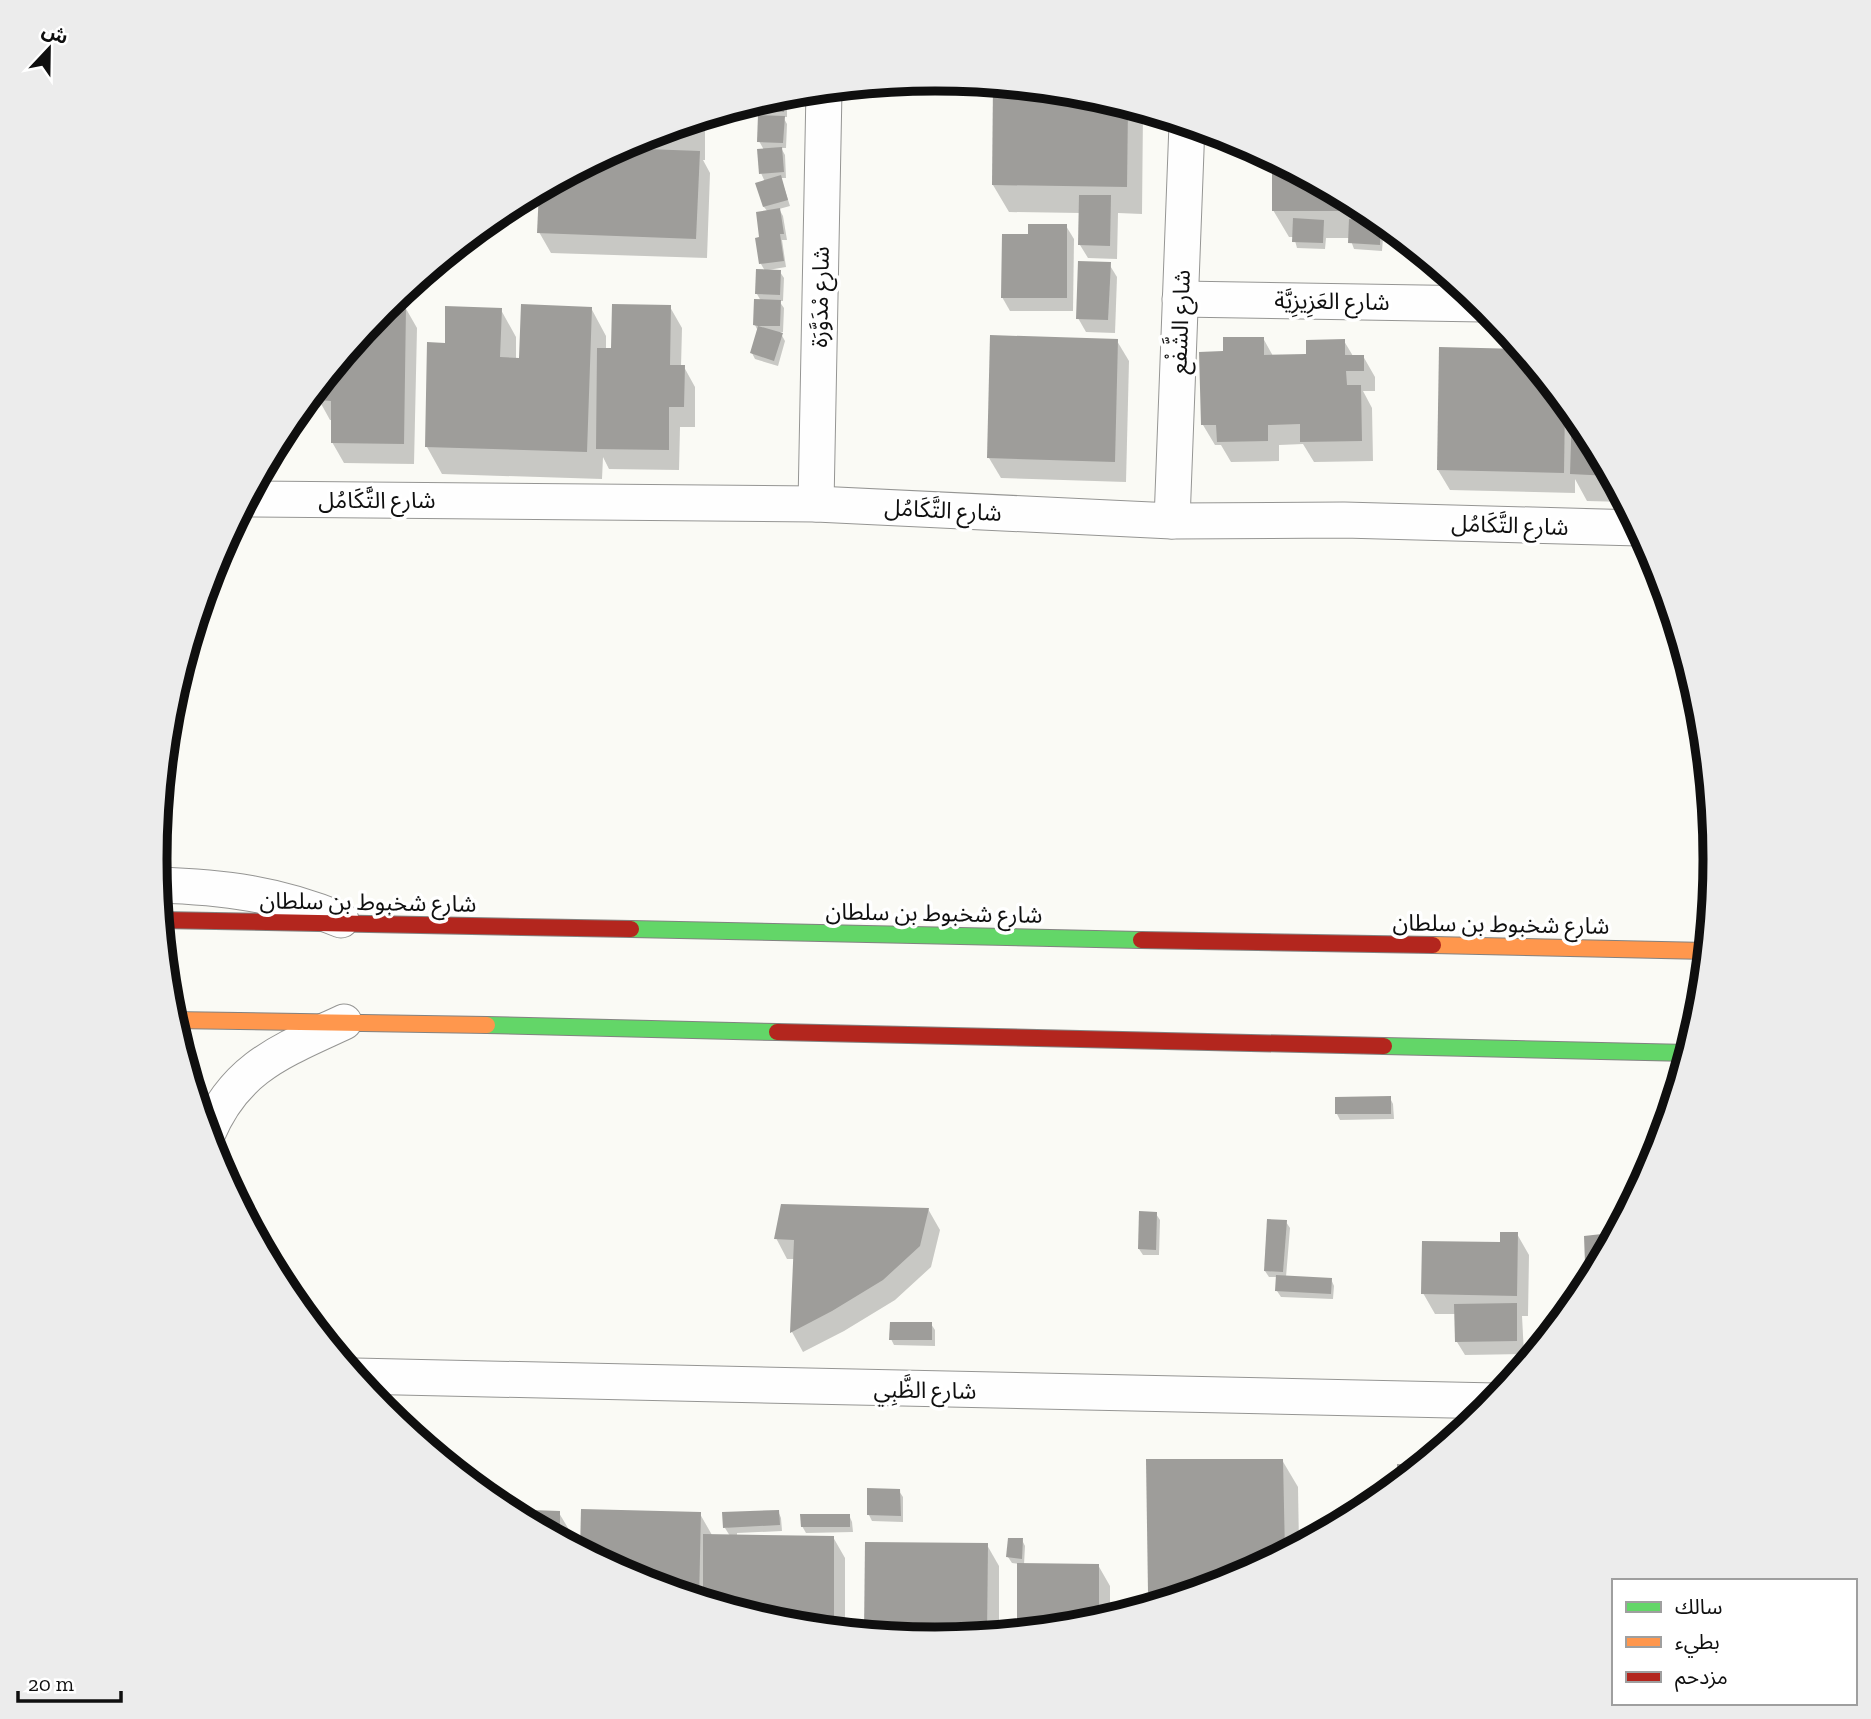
<svg xmlns="http://www.w3.org/2000/svg" width="1871" height="1719" viewBox="0 0 1871 1719" font-family="'Zilla Slab','Noto Sans Arabic',serif">
<rect width="100%" height="100%" fill="#fafaf5"/>
<g fill="#0003">
<polygon points="994,85 1088,94 1143,110 1142,214 1118,213 1117,259 1088,258 1080,245 1081,213 1009,212 993,185"/>
<polygon points="787,93 787,117 783,117 787,124 786,148 781,148 785,155 786,178 781,178 790,206 779,209 783,216 787,240 782,240 786,267 768,270 780,272 784,278 783,301 779,301 784,308 783,332 780,332 785,341 778,366 755,359 752,353 758,331 755,325 761,301 757,294 765,271 761,264 757,239 761,238 768,212 764,207 765,182 761,173 764,150 759,141 763,117 760,111 760,101"/>
<polygon points="705,117 705,160 703,160 710,173 707,258 551,253 539,232 541,190 637,138"/>
<polygon points="1274,159 1370,211 1416,249 1396,248 1393,238 1383,238 1382,251 1354,249 1350,238 1326,238 1325,249 1297,248 1294,237 1289,237 1273,210"/>
<polygon points="1066,226 1074,239 1073,311 1010,311 1002,297"/>
<polygon points="1109,264 1117,277 1115,333 1086,332 1078,318"/>
<polygon points="384,307 405,307 417,328 414,464 344,463 332,442 333,420 330,420 319,400 319,386"/>
<polygon points="670,307 682,328 681,367 684,367 695,387 695,427 680,427 679,470 609,469 603,457 602,479 442,474 427,447 446,345 501,310 516,337 516,360 521,360 591,308 606,336 606,350 613,350"/>
<polygon points="1263,338 1273,356 1308,355 1344,341 1353,356 1363,356 1375,377 1375,391 1363,391 1372,408 1373,461 1314,462 1303,444 1279,445 1279,461 1231,462 1221,445 1215,445 1203,425 1225,353"/>
<polygon points="1117,341 1129,361 1126,482 1001,478 989,458"/>
<polygon points="1523,351 1585,426 1626,502 1587,501 1575,479 1575,493 1450,490 1438,470"/>
<polygon points="1390,1098 1393,1104 1394,1119 1340,1120 1337,1114"/>
<polygon points="928,1209 940,1230 931,1267 895,1300 844,1331 803,1352 792,1332 795,1259 787,1259 776,1238"/>
<polygon points="1156,1214 1160,1220 1159,1255 1143,1255 1139,1249"/>
<polygon points="1286,1222 1290,1228 1286,1277 1331,1279 1334,1286 1333,1299 1281,1297 1277,1291 1278,1277 1269,1277 1265,1271"/>
<polygon points="1517,1234 1529,1255 1528,1316 1522,1316 1524,1354 1465,1355 1457,1342 1456,1314 1435,1314 1423,1293"/>
<polygon points="1601,1236 1608,1249 1588,1287 1585,1237"/>
<polygon points="931,1324 935,1330 935,1346 894,1345 891,1339"/>
<polygon points="1282,1460 1298,1487 1299,1546 1234,1581 1157,1604 1149,1591"/>
<polygon points="899,1491 903,1497 903,1522 872,1521 869,1515"/>
<polygon points="506,1511 559,1513 571,1533 571,1546"/>
<polygon points="582,1511 700,1514 712,1535 730,1536 725,1528 778,1511 781,1518 782,1531 737,1533 737,1536 833,1537 845,1558 845,1631 783,1625 636,1581 582,1551"/>
<polygon points="849,1515 852,1522 853,1532 806,1533 802,1526"/>
<polygon points="1022,1540 1025,1546 1024,1565 1098,1565 1110,1586 1110,1618 1087,1625 1019,1632 1019,1564 1012,1563 1008,1557"/>
<polygon points="866,1544 987,1545 999,1566 999,1634 935,1640 866,1633"/>
</g>
<g fill="#9e9d9a">
<polygon points="993,84 1088,94 1128,106 1127,187 992,185"/>
<polygon points="785,94 784,112 758,111 758,101"/>
<polygon points="758,115 785,116 783,143 757,142"/>
<polygon points="690,122 690,134 655,133"/>
<polygon points="782,147 784,172 759,174 757,149"/>
<polygon points="619,148 700,151 696,239 537,233 539,191"/>
<polygon points="1272,158 1370,211 1371,211 1272,211"/>
<polygon points="781,175 788,200 763,207 755,183"/>
<polygon points="1079,195 1111,195 1110,246 1078,245"/>
<polygon points="780,208 784,234 780,234 784,261 759,264 755,238 759,237 756,212"/>
<polygon points="1293,218 1324,220 1323,243 1292,242"/>
<polygon points="1349,219 1381,221 1380,245 1348,243"/>
<polygon points="1028,224 1067,224 1067,298 1001,298 1002,234 1028,234"/>
<polygon points="1391,228 1409,243 1391,242"/>
<polygon points="1078,261 1111,262 1108,320 1076,319"/>
<polygon points="756,269 781,270 780,295 755,294"/>
<polygon points="754,299 781,300 780,326 758,326 783,333 774,361 750,353 758,326 753,325"/>
<polygon points="521,304 592,307 587,452 425,447 427,342 445,343 445,306 502,308 500,357 519,358"/>
<polygon points="612,304 671,305 670,365 685,365 684,407 669,407 669,450 596,449 597,348 611,348"/>
<polygon points="386,305 406,306 404,444 331,443 331,401 317,400 317,388"/>
<polygon points="990,335 1118,339 1115,462 987,458"/>
<polygon points="1223,337 1264,337 1264,355 1306,354 1306,340 1345,339 1345,355 1364,355 1364,371 1346,371 1347,385 1361,385 1362,441 1300,442 1300,424 1268,425 1268,441 1217,442 1216,425 1201,425 1199,352 1223,351"/>
<polygon points="1439,347 1522,349 1565,402 1564,473 1437,470"/>
<polygon points="1572,411 1585,426 1611,476 1570,474"/>
<polygon points="1391,1096 1391,1114 1335,1114 1335,1097"/>
<polygon points="781,1204 929,1208 920,1246 883,1280 832,1311 790,1333 794,1240 774,1239"/>
<polygon points="1139,1211 1157,1212 1156,1250 1138,1249"/>
<polygon points="1267,1219 1287,1220 1283,1272 1264,1271"/>
<polygon points="1500,1232 1518,1232 1517,1296 1421,1294 1422,1241 1500,1242"/>
<polygon points="1602,1234 1602,1250 1608,1250 1586,1290 1584,1236"/>
<polygon points="1276,1275 1332,1278 1331,1294 1275,1291"/>
<polygon points="1517,1303 1517,1341 1455,1342 1454,1304"/>
<polygon points="890,1322 932,1322 932,1340 889,1340"/>
<polygon points="1146,1459 1283,1459 1285,1554 1234,1581 1199,1591 1148,1592"/>
<polygon points="1397,1464 1423,1465 1397,1486"/>
<polygon points="867,1488 900,1489 901,1516 867,1515"/>
<polygon points="503,1509 560,1511 560,1540"/>
<polygon points="581,1509 701,1512 699,1600 636,1581 580,1550"/>
<polygon points="779,1510 780,1525 723,1528 722,1512"/>
<polygon points="800,1514 850,1514 850,1527 801,1527"/>
<polygon points="703,1534 834,1536 834,1630 783,1625 703,1601"/>
<polygon points="1008,1538 1023,1538 1022,1559 1006,1557"/>
<polygon points="865,1542 988,1543 987,1635 935,1640 864,1633"/>
<polygon points="1017,1563 1099,1564 1099,1622 1087,1625 1017,1632"/>
</g>
<g fill="none" stroke-linecap="round" stroke-linejoin="round">
<g stroke="#959593" stroke-width="37">
<g id="street">
<polyline points="1180,299 1483,304"/>
<polyline points="247,499 816,504 1172,521 1344,520 1639,528"/>
<polyline points="816,504 824,90"/>
<polyline points="1172,521 1187,124"/>
<path d="M157,885C224,887 279,894 341,920"/>
<path d="M207,1135C235,1067 282,1051 344,1022"/>
<polyline points="355,1376 1496,1401"/>
</g>
</g>
<g stroke="#828280" stroke-width="18">
<g id="fast">
<polyline points="631,929 1141,940"/>
<polyline points="487,1025 777,1032"/>
<polyline points="1384,1046 1689,1053"/>
</g>
</g>
<g stroke="#828280" stroke-width="18">
<g id="slow">
<polyline points="1433,945 1707,951"/>
<polyline points="172,1020 487,1025"/>
</g>
</g>
<g stroke="#828280" stroke-width="18">
<g id="jam">
<polyline points="161,920 631,929"/>
<polyline points="1141,940 1433,945"/>
<polyline points="777,1032 1384,1046"/>
</g>
</g>
<use href="#street" stroke="#fefefe" stroke-width="35"/>
<use href="#fast" stroke="#63d668" stroke-width="16"/>
<use href="#slow" stroke="#ff974d" stroke-width="16"/>
<use href="#jam" stroke="#b3261e" stroke-width="16"/>
</g>
<g text-anchor="middle" stroke-width="7" stroke-linejoin="round" paint-order="stroke">
<g font-size="23" fill="#0f0f0f" stroke="#fff">
<text transform="translate(820 297) rotate(-89)" y="8">شارع مْدَوَّرَة</text>
<text transform="translate(1332 301) rotate(1)" y="8">شارع العَزِيزِيَّة</text>
<text transform="translate(1180 322) rotate(-88)" y="8">شارع الشَّفْع</text>
<text x="377" y="508">شارع التَّكَامُل</text>
<text transform="translate(943 510) rotate(3)" y="8">شارع التَّكَامُل</text>
<text transform="translate(1510 525) rotate(2)" y="8">شارع التَّكَامُل</text>
<text transform="translate(368 902) rotate(1)" y="8">شارع شخبوط بن سلطان</text>
<text transform="translate(934 913) rotate(1)" y="8">شارع شخبوط بن سلطان</text>
<text transform="translate(1501 924) rotate(1)" y="8">شارع شخبوط بن سلطان</text>
<text transform="translate(925 1390) rotate(1)" y="8">شارع الظَّبِي</text>
</g>
</g>
<path d="M0 0H1871V1719H0ZM167 859a768 768 0 1 1 1536 0a768 768 0 1 1-1536 0Z" fill="#ececec" fill-rule="evenodd"/>
<path fill="none" stroke="#0f0f0f" stroke-width="9" d="M167 859a768 768 0 1 1 1536 0a768 768 0 1 1-1536 0Z"/>
<rect x="1612" y="1579" width="245" height="126" fill="#ffffff" stroke="#9f9f9f" stroke-width="2"/>
<rect x="1626" y="1602" width="35" height="10" fill="#63d668" stroke="#9f9f9f" stroke-width="2"/>
<text x="1675" y="1614" font-size="21" fill="#0f0f0f">سالك</text>
<rect x="1626" y="1637" width="35" height="10" fill="#ff974d" stroke="#9f9f9f" stroke-width="2"/>
<text x="1675" y="1649" font-size="21" fill="#0f0f0f">بطيء</text>
<rect x="1626" y="1672" width="35" height="10" fill="#b3261e" stroke="#9f9f9f" stroke-width="2"/>
<text x="1675" y="1684" font-size="21" fill="#0f0f0f">مزدحم</text>
<g transform="translate(49 49) rotate(22)" stroke="#ffffff" stroke-width="5" paint-order="stroke">
<path d="M0-5L12 26L0 18L-12 26Z" fill="#0f0f0f"/>
<text y="-10" font-size="19" font-weight="bold" text-anchor="middle" fill="#0f0f0f">ش</text>
</g>
<path d="M18 1691v10h103v-10" fill="none" stroke="#0f0f0f" stroke-width="3.5"/>
<text x="28" y="1691" font-size="21" fill="#0f0f0f" stroke="#ffffff" stroke-width="5" paint-order="stroke">20 m</text>
</svg>
